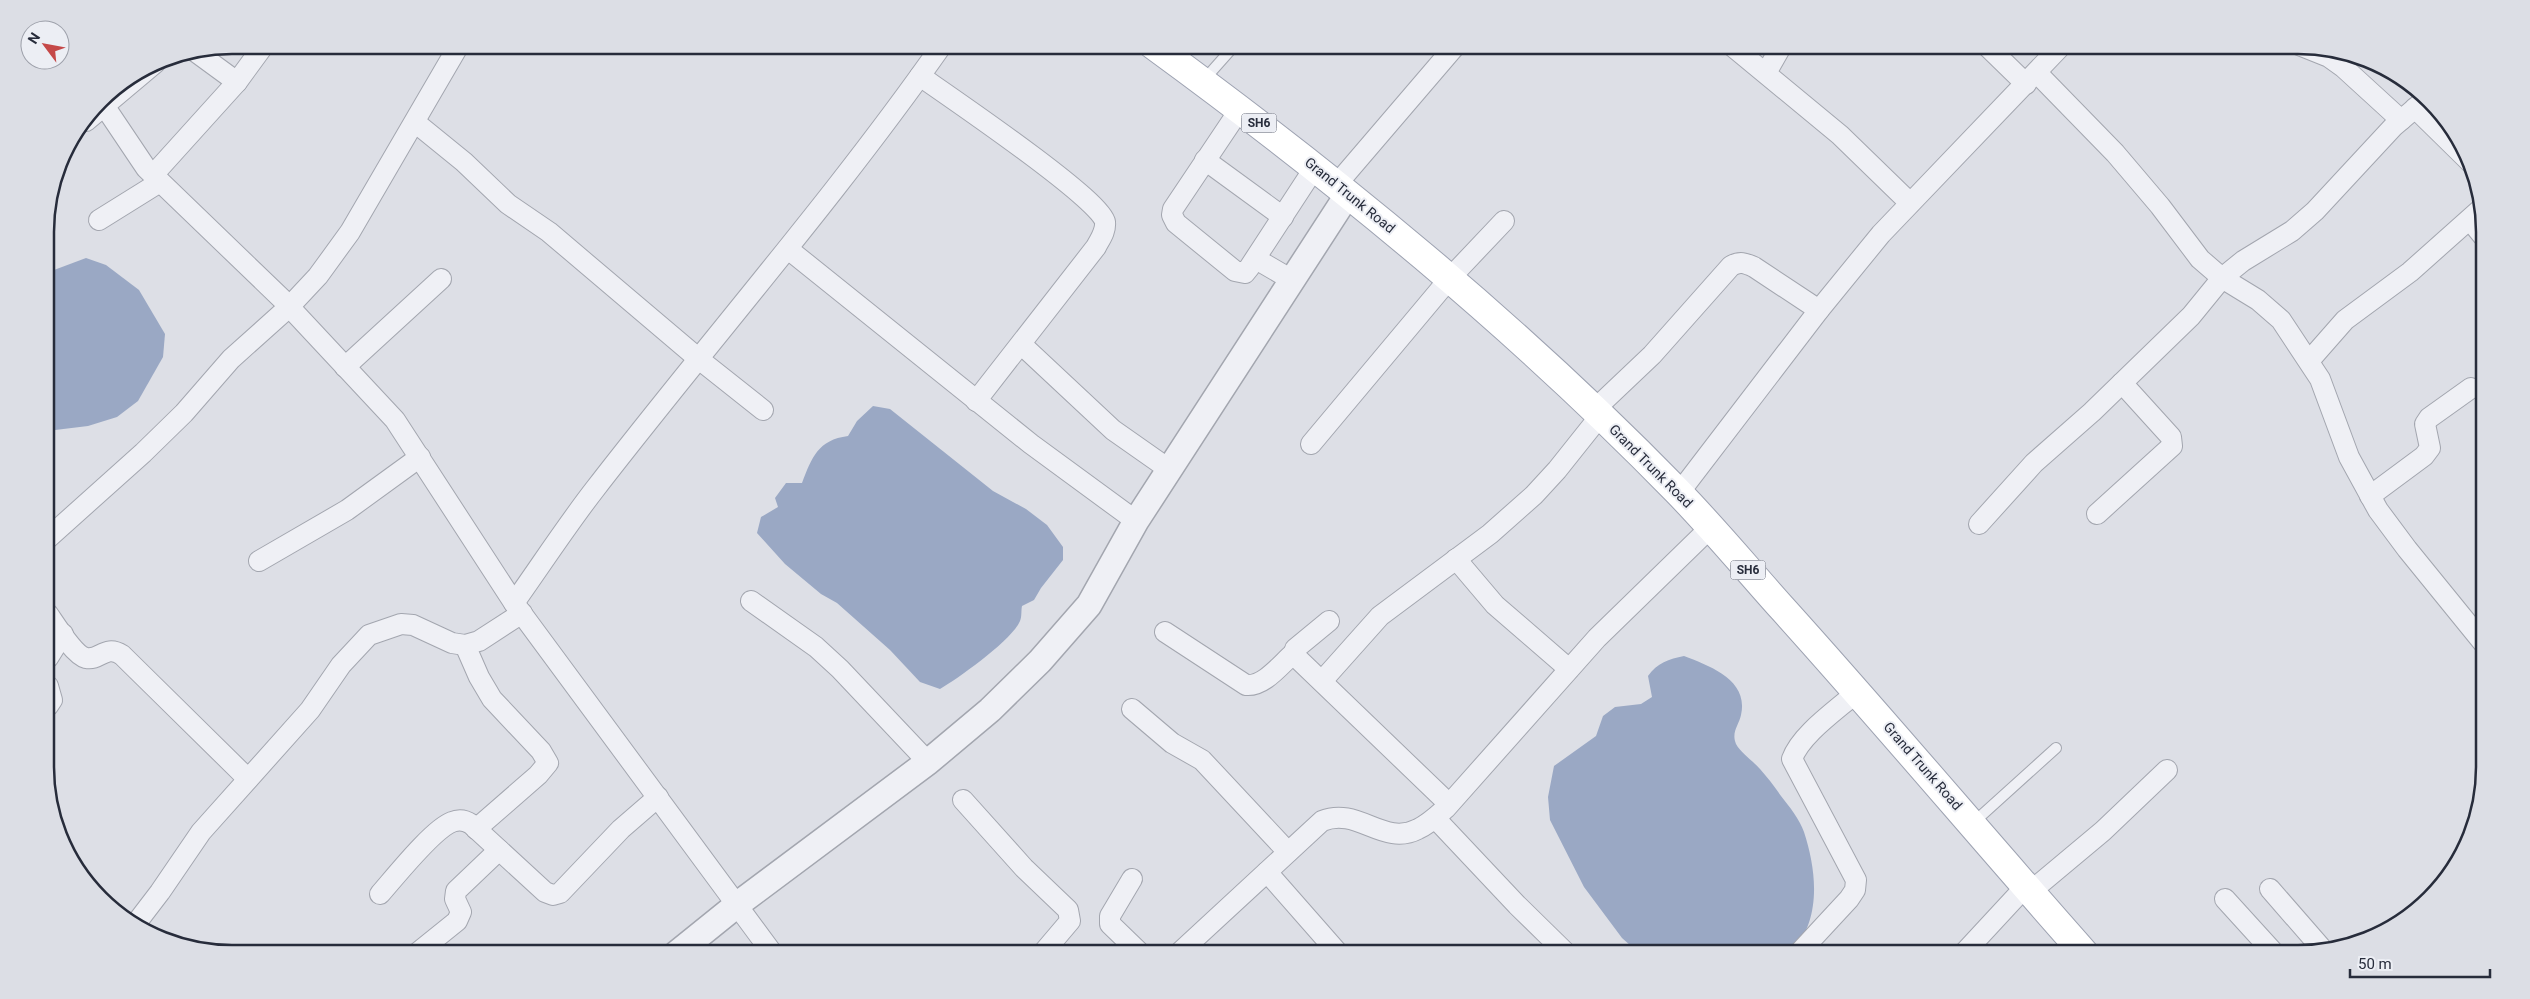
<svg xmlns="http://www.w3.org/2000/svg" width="2530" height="999" viewBox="0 0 2530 999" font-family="Roboto,sans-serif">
<rect width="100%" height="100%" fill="#dddfe6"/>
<g fill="#9aa8c4">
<polygon points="86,258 106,265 139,290 165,334 163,357 138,401 117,417 88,426 47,431 46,273"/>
<path d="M873,406L890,409L993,491L1026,509L1047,525L1063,547V560L1041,588L1034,600L1022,606C1021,610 1022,617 1020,621C1012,640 959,678 940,689L920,682L890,650L837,603L821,594L785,564L757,533L761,517L778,507L775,498L786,483H802C812,457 818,440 848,436L857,421Z"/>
<path d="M1684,656C1710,666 1749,680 1741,715C1739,725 1731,732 1736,744C1741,753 1753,761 1760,769C1767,777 1775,787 1781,796C1789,806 1800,820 1804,832C1817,872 1822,921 1790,954H1640L1622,938L1584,887L1550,820L1548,797L1554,766L1596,736L1603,716L1615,707L1641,704L1652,697L1648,676C1657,663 1669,659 1684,656Z"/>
</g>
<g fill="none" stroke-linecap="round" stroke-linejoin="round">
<g stroke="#a3a6af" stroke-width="12">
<g id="service">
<polyline points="1203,81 1235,45"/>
<polyline points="1973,823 2056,748"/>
</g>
</g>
<g stroke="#a3a6af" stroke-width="22">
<g id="minor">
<polyline points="1731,45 1840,135 1910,203"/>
<polyline points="1986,45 2026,84"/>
<polyline points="2299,45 2329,57 2343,67 2401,120"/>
<polyline points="196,52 237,82"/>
<polyline points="1766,73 1782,45"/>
<polyline points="2037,73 2115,153 2160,206 2200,259 2222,278 2258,300 2281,320 2320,379 2349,457 2378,510 2407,549 2485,645"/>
<path d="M920,76C947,95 1102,200 1105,222C1106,232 1100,239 1096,247L976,401"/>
<polyline points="101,101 146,168 282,299 395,420 514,603 773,954"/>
<polyline points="2415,108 2472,164"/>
<polyline points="1240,109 1173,209 1172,215 1176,223 1235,271 1245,273 1249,268 1315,167"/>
<polyline points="86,121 155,63"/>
<polyline points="416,123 464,162 508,204 549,232 700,360 763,410"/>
<polyline points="1205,160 1283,217"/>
<polyline points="153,175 237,82 264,45"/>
<polyline points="1337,184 1456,45"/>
<polyline points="99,220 160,182"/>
<polyline points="2470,220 2483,236"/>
<polyline points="788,249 1031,444 1136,521"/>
<polyline points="1256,259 1292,280"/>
<polyline points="1021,344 1113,430 1170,470"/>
<polyline points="2309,361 2345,320 2410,272 2483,207"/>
<polyline points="345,367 441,279"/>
<path d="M1594,410L1652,355L1731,266C1740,261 1745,263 1754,267L1819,310"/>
<polyline points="1311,444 1450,278 1504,221"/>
<polyline points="1679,493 1819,310 1881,234 2062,45"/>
<polyline points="2370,496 2424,456 2430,448 2425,424 2429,418 2471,388"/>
<polyline points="2097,514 2172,446 2171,437 2122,383"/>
<polyline points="1979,524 2034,463 2092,412 2191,316 2222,278 2243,261 2292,231 2315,211 2393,127 2427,98"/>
<polyline points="47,539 143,453 184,413 231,359 289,307 318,276 350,232 459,45"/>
<polyline points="1456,559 1495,605 1569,669"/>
<polyline points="259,561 347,510 420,457"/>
<polyline points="751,601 816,647 840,669 928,762"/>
<path d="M514,603C541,565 567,525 595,489C710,340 834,199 942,45"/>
<path d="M48,614C55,624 74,655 86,658C100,661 105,644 122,655L248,779"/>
<polyline points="1329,621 1295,649 1294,655 1449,804"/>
<path d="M1165,632L1246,685C1264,687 1281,664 1294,653"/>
<polyline points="465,645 479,677 492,699 541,751 548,763 538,775 476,829"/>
<polyline points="48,658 63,634"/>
<polyline points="1322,681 1380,616 1490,534 1534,495 1557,470 1600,416"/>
<polyline points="48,686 52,700 48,706"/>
<polyline points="1132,709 1172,743 1202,760 1288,852"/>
<polyline points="963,800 1024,868 1068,910 1070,921 1042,954"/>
<polyline points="1435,818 1517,905 1567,954"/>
<polyline points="1267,872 1339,954"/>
<polyline points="1132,879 1110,916 1110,924 1141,954"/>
<polyline points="2270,889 2324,951"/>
<polyline points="2030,892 2103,831 2167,770"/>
<path d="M380,894C395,877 433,829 452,822C459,819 465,820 471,824L545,892L553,895L560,893L621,829L658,797"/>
<polyline points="2225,899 2275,954"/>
<polyline points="134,926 160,892 201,832 310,710 341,665 369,635 401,624 413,625 452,643 465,645 479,641 522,613"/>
<polyline points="416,954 457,921 461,912 455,899 456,891 499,850"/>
<path d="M1178,954L1322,821C1358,806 1383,847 1418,829C1429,824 1437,816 1446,808L1597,638L1710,528"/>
<path d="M1798,954L1849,899L1855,890L1856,880L1792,759C1801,734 1837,710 1857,692"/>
<polyline points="1963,954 2026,886"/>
</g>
</g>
<g stroke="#a3a6af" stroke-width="28">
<polyline id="tertiary" points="676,954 738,904 928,762 990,710 1040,661 1089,605 1136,521 1348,194"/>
</g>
<g stroke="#9da2b1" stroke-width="30">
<path id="primary" d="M1153,45C1339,181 1516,326 1677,491C1714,529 1747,569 1782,608C1885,722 1983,839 2085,954"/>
</g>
<use href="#service" stroke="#eff0f5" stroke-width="10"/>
<use href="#minor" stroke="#eff0f5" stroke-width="20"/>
<use href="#tertiary" stroke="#eff0f5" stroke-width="25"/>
<use href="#primary" stroke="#fff" stroke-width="28"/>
</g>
<g text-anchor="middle" stroke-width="4" stroke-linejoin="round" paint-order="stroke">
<g fill="#eceef4" stroke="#626672" stroke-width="1">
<rect x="1241.5" y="113.5" width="35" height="19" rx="4"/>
<rect x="1730.5" y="560.5" width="35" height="19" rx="4"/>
</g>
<g font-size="12" font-weight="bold" fill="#272c3b">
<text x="1259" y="127">SH6</text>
<text x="1748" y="574">SH6</text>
</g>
<g font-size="14" fill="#272c3b" stroke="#eceef4">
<text transform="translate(1350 195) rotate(39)" y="5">Grand Trunk Road</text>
<text transform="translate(1651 466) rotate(45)" y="5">Grand Trunk Road</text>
<text transform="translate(1923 766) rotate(49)" y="5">Grand Trunk Road</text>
</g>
</g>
<path d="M0 0H2530V999H0ZM232 54H2298A178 178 0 0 1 2476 232V767A178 178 0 0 1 2298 945H232A178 178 0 0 1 54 767V232A178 178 0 0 1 232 54Z" fill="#dcdee5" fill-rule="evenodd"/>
<path fill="none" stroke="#272c3b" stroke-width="2.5" d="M232 54H2298A178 178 0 0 1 2476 232V767A178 178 0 0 1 2298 945H232A178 178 0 0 1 54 767V232A178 178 0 0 1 232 54Z"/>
<g transform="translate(45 45) rotate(302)"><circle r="24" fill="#eceef4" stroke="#9da0aa"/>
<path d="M0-4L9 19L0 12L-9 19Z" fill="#c54848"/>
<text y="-8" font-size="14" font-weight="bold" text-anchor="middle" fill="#272c3b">N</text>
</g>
<path d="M2350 969v8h140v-8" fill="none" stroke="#272c3b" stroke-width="2.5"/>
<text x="2358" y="969" font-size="15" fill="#272c3b" stroke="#eceef4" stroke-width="4" paint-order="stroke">50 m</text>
</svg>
